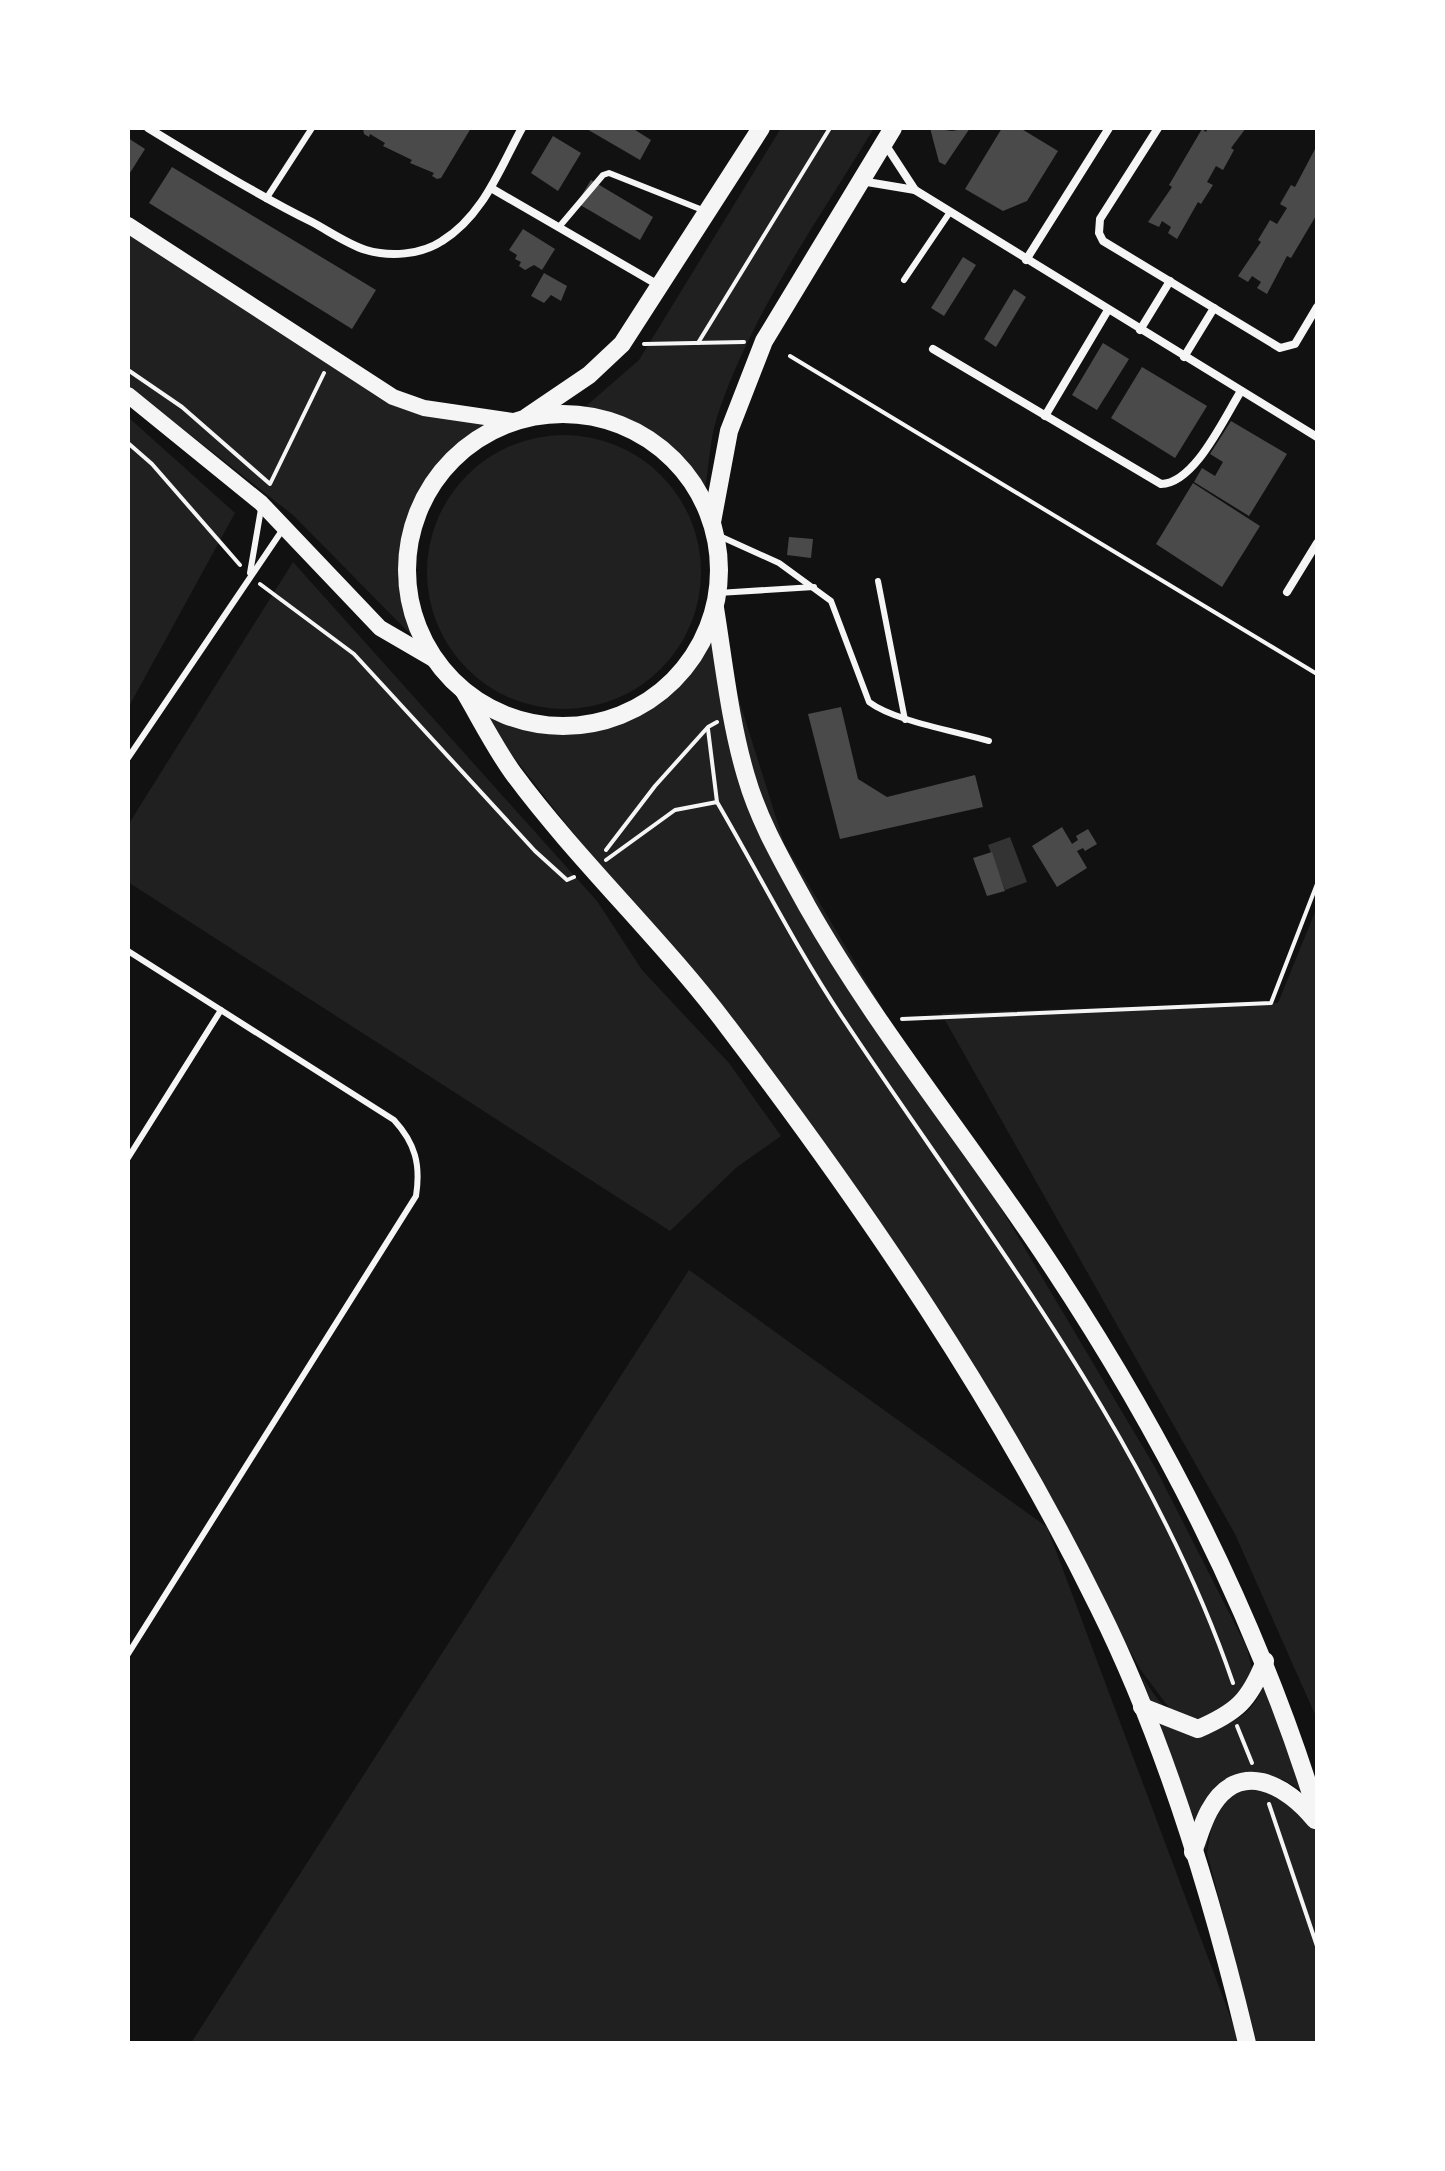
<svg xmlns="http://www.w3.org/2000/svg" width="1445" height="2171" viewBox="0 0 1445 2171" font-family="'IBM Plex Serif',serif">
<rect width="100%" height="100%" fill="#111"/>
<g fill="#202020">
<path d="M781,128H874C818,221 751,313 717,417C710,439 709,466 705,489C674,443 641,416 585,407L639,360Z"/>
<polygon points="128,229 393,393 501,423 447,456 414,511 397,580 422,646 293,515 128,386"/>
<polygon points="128,417 235,513 128,708"/>
<circle cx="564" cy="572" r="137"/>
<polygon points="293,562 597,901 642,970 729,1063 781,1136 737,1167 670,1231 128,882 128,825"/>
<path d="M713,617L784,843L1156,1469L1247,1648L1258,1694L1200,1725L1170,1709L1140,1669L1059,1523L849,1186L477,710L476,704C493,711 510,721 528,725C592,739 659,709 696,656C703,645 708,630 713,617Z"/>
<polygon points="1317,907 1317,1719 1235,1534 941,1013 1278,1003"/>
<polygon points="689,1270 1047,1527 1240,2043 191,2043"/>
<path d="M1141,1675C1149,1686 1157,1701 1168,1710C1202,1741 1257,1725 1264,1679L1302,1791L1282,1779L1243,1782L1212,1812L1206,1851Z"/>
<polygon points="1281,1781 1317,1824 1317,2043 1257,2043 1207,1853 1214,1813 1244,1783"/>
</g>
<polygon fill="#333" points="1010,837 1027,882 1005,890 988,845"/>
<g fill="#4a4a4a">
<polygon points="363,128 471,128 441,178 437,179 432,176 434,173 410,163 412,160 383,146 385,143 370,134 369,137 364,134"/>
<polygon points="585,128 632,128 651,140 640,160"/>
<polygon points="930,128 952,131 970,128 945,165 939,162"/>
<polygon points="1002,128 1020,128 1058,151 1027,201 1003,211 965,189"/>
<polygon points="1208,128 1246,128 1231,148 1234,150 1223,170 1216,166 1207,182 1213,185 1201,204 1198,202 1177,239 1168,233 1171,227 1162,221 1159,227 1148,222 1172,187 1169,185 1202,129 1206,132"/>
<polygon points="553,136 581,153 558,191 531,173"/>
<polygon points="128,138 145,149 128,176"/>
<polygon points="1315,149 1317,214 1291,258 1287,256 1267,294 1257,288 1261,282 1252,276 1248,282 1238,276 1261,242 1258,240 1270,220 1277,224 1287,208 1280,204 1291,185 1295,187"/>
<polygon points="172,167 376,290 352,329 149,203"/>
<polygon points="591,180 653,217 640,240 577,203"/>
<polygon points="523,229 555,249 542,270 534,265 525,270 519,266 521,262 515,259 517,255 509,250"/>
<polygon points="963,257 976,265 944,316 931,308"/>
<polygon points="544,273 567,286 561,301 551,295 544,303 531,296"/>
<polygon points="1014,289 1026,297 996,347 984,339"/>
<polygon points="1103,343 1129,359 1097,410 1072,395"/>
<polygon points="1142,367 1207,406 1175,458 1111,418"/>
<polygon points="1231,421 1287,454 1249,516 1194,482 1202,468 1215,476 1223,462 1210,454"/>
<polygon points="1193,483 1260,526 1222,587 1156,544"/>
<polygon points="789,537 813,539 811,558 787,555"/>
<polygon points="841,707 858,779 887,797 975,775 983,807 840,839 808,714"/>
<polygon points="1062,827 1072,844 1078,840 1076,836 1088,829 1097,844 1085,851 1083,848 1077,851 1087,868 1057,887 1032,846"/>
<polygon points="992,852 1005,891 987,896 973,858"/>
</g>
<g fill="none" stroke-linecap="round" stroke-linejoin="round">
<g stroke="#f5f5f5" stroke-width="4">
<polyline points="698,343 830,128"/>
<polyline points="644,344 744,342"/>
<polyline points="790,356 1317,674"/>
<polyline points="128,370 182,407 270,484 324,373"/>
<polyline points="128,443 152,464 240,565"/>
<polyline points="260,584 354,654 535,851 567,880 574,877"/>
<polyline points="708,729 717,802"/>
<polyline points="606,850 655,786 708,727 717,722"/>
<path d="M606,860L675,810L717,802C759,874 796,948 842,1017C983,1230 1149,1437 1233,1683"/>
<polyline points="902,1019 1271,1003 1317,884"/>
<polyline points="1237,1726 1252,1763"/>
<polyline points="1269,1804 1317,1946"/>
</g>
<g stroke="#f5f5f5" stroke-width="6">
<polyline points="266,199 312,128"/>
<polyline points="559,227 603,175 609,173 705,211"/>
<polyline points="904,280 950,212"/>
<path d="M715,534L779,563L831,601L869,702C894,721 955,731 989,741"/>
<polyline points="250,573 261,509"/>
<polyline points="878,581 905,720"/>
<polyline points="718,593 814,587"/>
<polyline points="128,758 283,529"/>
<path d="M128,951L394,1120C415,1143 421,1164 416,1196L128,1654"/>
<polyline points="128,1158 221,1010"/>
</g>
<g stroke="#f5f5f5" stroke-width="8">
<path d="M148,128C202,161 256,194 312,222C329,231 347,244 366,250C390,257 421,255 442,241C483,216 500,168 522,128"/>
<polyline points="1158,128 1100,219 1099,233 1103,241 1280,348 1295,344 1317,307"/>
<polyline points="885,144 915,190"/>
<polyline points="861,181 915,190 1317,437"/>
<polyline points="491,188 660,286"/>
<polyline points="1026,260 1109,128"/>
<polyline points="1140,330 1170,281"/>
<path d="M933,349L1161,484C1195,483 1224,418 1241,391"/>
<polyline points="1184,357 1214,308"/>
<polyline points="1045,416 1108,310"/>
<polyline points="1287,592 1317,543"/>
</g>
<g stroke="#f5f5f5" stroke-width="16">
<polyline points="128,225 393,397 424,408 512,421"/>
<polyline points="128,395 261,503 380,628 435,660"/>
</g>
<g stroke="#f5f5f5" stroke-width="18">
<circle cx="563" cy="570" r="156"/>
<polyline points="527,417 589,375 622,344 761,128"/>
<polyline points="712,522 729,431 764,341 893,128"/>
<path d="M715,608C724,664 730,722 746,776C759,822 784,864 807,906C878,1031 970,1142 1049,1262C1162,1432 1257,1618 1317,1813"/>
<path d="M464,691C480,718 495,748 513,773C578,861 662,939 728,1027C867,1210 998,1402 1099,1608C1164,1739 1213,1901 1247,2043"/>
<path d="M1142,1707L1198,1729C1237,1712 1249,1701 1265,1661"/>
<path d="M1193,1852C1198,1839 1202,1824 1209,1811C1238,1757 1287,1785 1315,1820"/>
</g>
</g>
<rect width="1445" height="2171" fill="none" stroke="#ffffff" stroke-width="260"/>
</svg>
